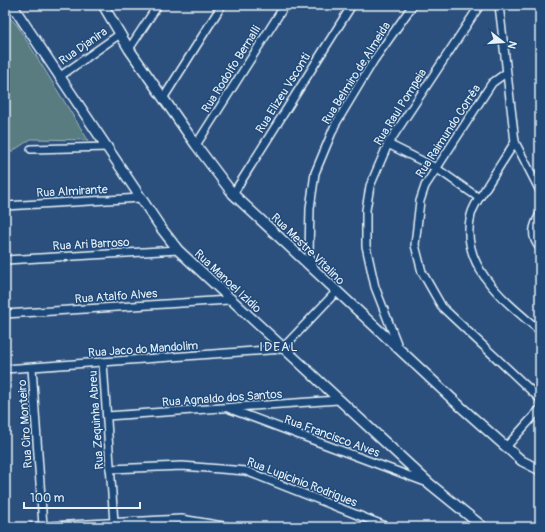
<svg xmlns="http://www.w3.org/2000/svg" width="545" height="532" viewBox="0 0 545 532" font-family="Pangolin,sans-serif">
<rect width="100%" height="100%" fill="#2c507d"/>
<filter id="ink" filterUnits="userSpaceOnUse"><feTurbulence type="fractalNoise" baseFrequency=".025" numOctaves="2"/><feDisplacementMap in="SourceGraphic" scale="8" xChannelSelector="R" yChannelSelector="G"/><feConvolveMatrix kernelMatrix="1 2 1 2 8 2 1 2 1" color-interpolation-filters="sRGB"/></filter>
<g filter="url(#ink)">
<polygon fill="#597c80" stroke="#a0b6bc" points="5,13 17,25 88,140 31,139 5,156"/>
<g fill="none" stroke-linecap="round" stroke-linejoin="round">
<g stroke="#e8f1f8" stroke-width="10">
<g id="minor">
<polyline points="499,5 515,142 540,191"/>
<polyline points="129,49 158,5"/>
<polyline points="506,73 492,83 425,186 420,201 415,245 422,272 442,307 540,399"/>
<polyline points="59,77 120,34"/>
<polyline points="164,97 222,5"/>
<path d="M515,142C505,158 494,174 484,191C479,198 473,207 471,215C458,266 506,302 540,331"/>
<polyline points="388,144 436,168 479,198"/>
<polyline points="196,145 285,5"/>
<polyline points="31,149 108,147"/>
<polyline points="233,194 352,5"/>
<polyline points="5,206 141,198"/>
<path d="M540,214C533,226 530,237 540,248"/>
<polyline points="5,260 178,250"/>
<polyline points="315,270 309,254 310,208 315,173 335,125 374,60 413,5"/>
<polyline points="5,314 229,300"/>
<polyline points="398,346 375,287 366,246 366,210 370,186 388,144 480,5"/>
<polyline points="103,363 114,523"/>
<polyline points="32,368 43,526"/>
<polyline points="5,369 282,349 336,292"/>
<polyline points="230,409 428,483"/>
<polyline points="107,416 338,400"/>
<polyline points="506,447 540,409"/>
<polyline points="110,469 182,466 246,471 388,527"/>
<polyline points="32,527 181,519 229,527"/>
</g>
</g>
<g stroke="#e8f1f8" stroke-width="12">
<g id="tertiary">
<polyline points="12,5 161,228 178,250 430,484 483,527"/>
<polyline points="103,5 129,49 196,145 233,194 461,407 522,461 540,470"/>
</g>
</g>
<use href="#minor" stroke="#1f4a7a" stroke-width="7"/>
<use href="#tertiary" stroke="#1f4a7a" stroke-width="9"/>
</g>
</g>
<g text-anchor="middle" stroke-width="3" stroke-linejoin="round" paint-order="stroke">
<g font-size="12" fill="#e8f1f8" stroke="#1f4a7a">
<text transform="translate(83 46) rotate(-35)" y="4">Rua Djanira</text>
<text transform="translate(231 69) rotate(-58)" y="4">Rua Rodolfo Bernalli</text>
<text transform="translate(356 73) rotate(-58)" y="4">Rua Belmiro de Almeida</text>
<text transform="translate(283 93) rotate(-58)" y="4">Rua Elizeu Vsconti</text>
<text transform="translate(400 107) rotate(-58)" y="4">Rua Raul Pompeia</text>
<text transform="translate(448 131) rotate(-57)" y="4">Rua Raimundo Corrêa</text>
<text transform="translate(72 191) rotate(-3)" y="4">Rua Almirante</text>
<text transform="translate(91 244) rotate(-3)" y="4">Rua Ari Barroso</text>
<text transform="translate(308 249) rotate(44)" y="4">Rua Mestre Vitalino</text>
<text transform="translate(228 281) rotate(43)" y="4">Rua Manoel Izidio</text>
<text transform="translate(116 296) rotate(-4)" y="4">Rua Atalfo Alves</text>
<text transform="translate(143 349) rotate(-4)" y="4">Rua Jaco do Mandolim</text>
<text transform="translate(222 398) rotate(-4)" y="4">Rua Agnaldo dos Santos</text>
<text transform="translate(96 420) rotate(-94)" y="4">Rua Zequinha Abreu</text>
<text transform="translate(25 424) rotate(-94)" y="4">Rua Ciro Monteiro</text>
<text transform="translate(332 436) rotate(20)" y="4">Rua Francisco Alves</text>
<text transform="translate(302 482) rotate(21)" y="4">Rua Lupicinio Rodrigues</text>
</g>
<g font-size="13" letter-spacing="1" fill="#e8f1f8" stroke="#1f4a7a">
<text x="279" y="351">IDEAL</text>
</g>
</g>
<rect width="545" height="532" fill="none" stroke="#1f4a7a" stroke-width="20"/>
<rect x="10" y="10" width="525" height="512" fill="none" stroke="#e8f1f8" stroke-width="1.5" filter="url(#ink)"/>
<g transform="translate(503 42) rotate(107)" stroke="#1f4a7a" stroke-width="3" paint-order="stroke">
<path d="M0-3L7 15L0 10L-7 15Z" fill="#e8f1f8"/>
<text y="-6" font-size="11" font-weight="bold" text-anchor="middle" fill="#e8f1f8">N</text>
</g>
<path d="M24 502v6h116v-6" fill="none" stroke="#e8f1f8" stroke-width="2"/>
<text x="30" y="502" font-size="12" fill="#e8f1f8" stroke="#1f4a7a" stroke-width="3" paint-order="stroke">100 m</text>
</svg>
